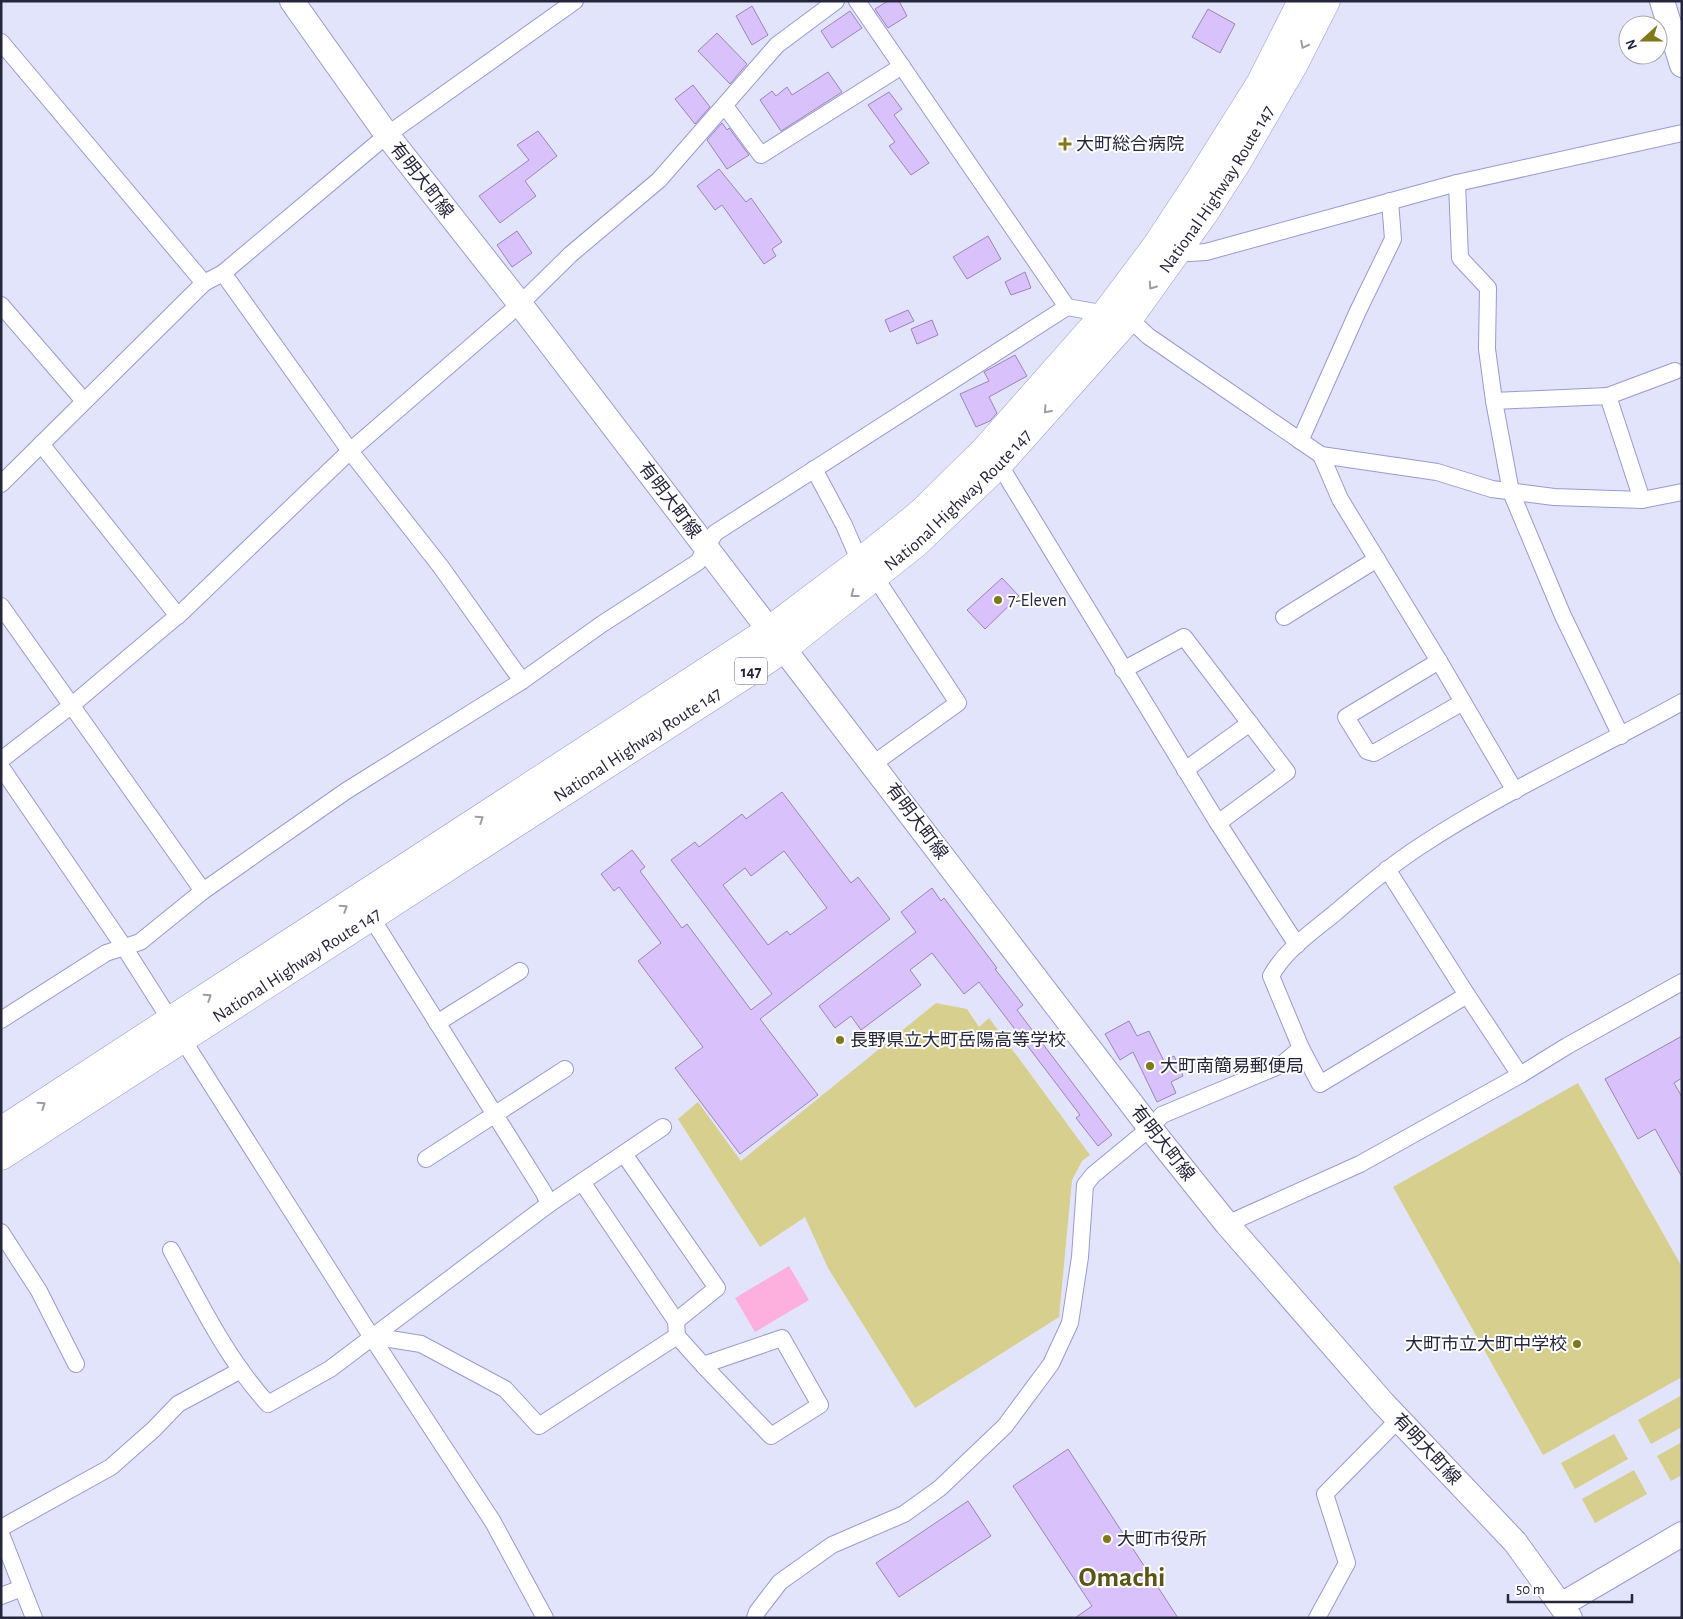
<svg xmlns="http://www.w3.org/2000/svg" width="1683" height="1619" viewBox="0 0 1683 1619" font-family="'Alegreya Sans','Noto Sans JP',sans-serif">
<rect width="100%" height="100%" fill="#e2e4fc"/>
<g fill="#d6cf8d">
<polygon points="936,1003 967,1009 979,1027 989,1018 1090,1155 1082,1161 1072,1180 1059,1317 915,1408 828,1268 805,1217 760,1247 678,1119 698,1102 741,1161"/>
<polygon points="1578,1083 1682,1267 1682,1377 1543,1455 1393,1187"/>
<polygon points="1682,1395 1682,1427 1651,1444 1638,1420"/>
<polygon points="1614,1434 1628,1459 1575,1489 1561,1463"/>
<polygon points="1682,1442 1682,1475 1671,1481 1657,1456"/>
<polygon points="1634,1470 1647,1494 1595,1523 1582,1499"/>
</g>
<polygon fill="#fdafde" points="789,1266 809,1300 755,1332 735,1298"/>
<g fill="#d9c2fc" stroke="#9a84ba" fill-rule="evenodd">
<polygon points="888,1 899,1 907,16 888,28 875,9"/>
<polygon points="752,6 768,35 752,45 736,16"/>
<polygon points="1208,9 1235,24 1220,53 1192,37"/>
<polygon points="850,11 862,28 832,48 821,31"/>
<polygon points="717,33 747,64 730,84 698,51"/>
<polygon points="828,72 842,92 781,131 760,100 772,91 776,96 787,87 792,95"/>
<polygon points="693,85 710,107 695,124 675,99"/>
<polygon points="889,92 902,109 894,115 929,163 911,175 889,146 895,142 868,105"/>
<polygon points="722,123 727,130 729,128 749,155 727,169 707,140"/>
<polygon points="538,131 557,156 525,181 536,196 500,223 479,196 529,160 517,145"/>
<polygon points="719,169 746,202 751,198 782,242 772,249 776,256 764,264 722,205 715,210 697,186"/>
<polygon points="517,231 532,253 512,267 497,245"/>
<polygon points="988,236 1001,259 967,279 953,257"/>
<polygon points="1025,272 1031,288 1011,295 1005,282"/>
<polygon points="908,310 914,321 890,332 885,320"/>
<polygon points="932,320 938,335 917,344 911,329"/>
<polygon points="1015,355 1027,376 989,397 997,413 990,421 976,427 960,394 989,381 984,372"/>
<polygon points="1002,578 1019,596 985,629 967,610"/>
<path d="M782,792L851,883L858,877L890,919L760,1019L818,1095L740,1154L675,1068L703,1047L638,961L661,943L619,887L614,891L601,874L632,850L645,867L640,871L682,928L687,924L751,1010L772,994L671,860L695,842L699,847L742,814L746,819ZM784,851L827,908L790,935L787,931L768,945L723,885L745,868L751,876Z"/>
<polygon points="932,888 941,901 944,898 997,968 995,969 1023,1005 1017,1010 1112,1135 1098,1146 1076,1118 1080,1115 979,982 964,994 932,953 910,970 921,985 861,1030 851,1016 835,1028 819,1006 916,932 901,912"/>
<polygon points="1129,1021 1137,1036 1149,1031 1164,1061 1174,1056 1183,1076 1171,1082 1176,1093 1157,1102 1133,1052 1120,1060 1105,1034"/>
<polygon points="1682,1036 1682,1078 1674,1083 1682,1097 1682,1177 1655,1129 1638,1139 1605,1079"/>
<polygon points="1068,1449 1178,1618 1075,1618 1092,1606 1013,1486"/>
<polygon points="968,1501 991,1536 899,1597 876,1563"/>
</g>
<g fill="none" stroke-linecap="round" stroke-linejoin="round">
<g stroke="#989ad3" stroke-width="18">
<g id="street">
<polyline points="857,1 1067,307"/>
<polyline points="1,42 204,283"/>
<polyline points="725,106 761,155 902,66"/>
<polyline points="1457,183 1460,258 1488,288 1487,349 1494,401 1511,492 1563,616 1621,736"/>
<polyline points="1172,254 1206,252 1457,183 1682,133"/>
<polyline points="223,273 387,135 575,1"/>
<polyline points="1,305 84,401"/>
<polyline points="1608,396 1675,371"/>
<polyline points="1494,401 1608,396 1642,500"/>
<polyline points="1300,441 1358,311 1393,239 1390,201"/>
<polyline points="41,444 178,616"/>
<polyline points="1321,455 1340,499 1439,661 1515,791"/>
<polyline points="999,464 1218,823 1297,945"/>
<polyline points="814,469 844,525 860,562"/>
<polyline points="1,484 204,283 223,273 350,451 441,567 522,681"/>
<polyline points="1,606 203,891"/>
<polyline points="1284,617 1377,559"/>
<polyline points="1439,661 1346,717 1367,751 1374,753 1463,702"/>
<polyline points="1123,670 1184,637 1287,772 1218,823"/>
<polyline points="1,760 72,705 182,612 350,451 520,304 571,254 659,180 777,45 836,1"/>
<polyline points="873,764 958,703 875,577"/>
<polyline points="1,767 124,947 371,1336 493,1522 545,1618"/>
<polyline points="1185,770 1250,723"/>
<polyline points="1387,869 1467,995 1520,1075"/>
<polyline points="371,917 544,1193 549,1204"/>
<path d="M1467,995L1320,1084L1301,1048L1271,976C1285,950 1312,932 1335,913C1363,889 1391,865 1422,845C1504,791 1596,750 1682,702"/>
<polyline points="1,1020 106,953 140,942 203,891 346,791 522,681 602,624 698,562 715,533 1067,307 1129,318 1148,336 1321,455 1437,472 1492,489 1554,497 1642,500 1682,492"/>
<polyline points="437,1023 520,971"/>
<polyline points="624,1154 717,1288 676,1321"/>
<polyline points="426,1159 565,1069"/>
<polyline points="582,1182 676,1321 677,1336 703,1365 771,1436 820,1405 782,1338 703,1365"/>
<polyline points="1227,1224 1360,1164 1520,1075 1567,1046 1682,982"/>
<polyline points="1,1232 39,1291 76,1364"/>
<path d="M171,1250C200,1303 227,1359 268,1404L330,1369L549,1204L663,1127"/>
<polyline points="371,1336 421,1344 505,1389 539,1426 677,1336"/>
<polyline points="1,1528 111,1467 154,1429 178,1404 241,1370"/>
<polyline points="1,1534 34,1618"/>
<polyline points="1,1596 22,1588"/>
<polyline points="755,1618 757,1612 780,1582 832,1545 904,1514 940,1488 1005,1426 1051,1364 1070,1323 1080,1257 1085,1185 1093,1175 1150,1128 1162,1115 1281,1065 1301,1048"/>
<polyline points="1317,1618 1347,1563 1325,1494 1399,1419"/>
</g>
</g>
<g stroke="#989ad3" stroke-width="26">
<g id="secondary">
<polyline points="292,1 387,135 520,304 1150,1128 1227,1224 1383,1403 1515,1542 1570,1618"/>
<polyline points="1662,1 1682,65"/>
<polyline points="1561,1605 1682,1534"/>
</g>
</g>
<g stroke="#989ad3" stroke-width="29">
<g id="highway">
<polyline points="1,1131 770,630 860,562 921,513 985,450 1106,313 1157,245 1201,178 1260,84 1302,1"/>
<path id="s1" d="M1,1156L749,672L784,648L915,544L999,464L1129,318L1205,212L1236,164L1294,64L1326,1"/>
</g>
</g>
<use href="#street" stroke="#fff" stroke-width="16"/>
<use href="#secondary" stroke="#fff" stroke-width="24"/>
<use href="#highway" stroke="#fff" stroke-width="28"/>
</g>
<defs><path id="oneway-chevron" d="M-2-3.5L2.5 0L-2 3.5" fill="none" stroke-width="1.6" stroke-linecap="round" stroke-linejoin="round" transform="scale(1.25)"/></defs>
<g stroke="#9d9da7">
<use href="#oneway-chevron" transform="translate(1304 45) rotate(117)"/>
<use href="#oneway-chevron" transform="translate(1152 286) rotate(125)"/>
<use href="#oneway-chevron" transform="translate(1047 410) rotate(132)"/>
<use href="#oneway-chevron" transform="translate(854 594) rotate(142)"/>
<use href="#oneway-chevron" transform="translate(480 819) rotate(-33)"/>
<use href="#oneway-chevron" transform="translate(344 908) rotate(-33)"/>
<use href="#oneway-chevron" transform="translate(208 997) rotate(-33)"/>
<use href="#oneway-chevron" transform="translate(42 1105) rotate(-33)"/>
</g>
<g fill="#81771b" stroke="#fff" stroke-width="2">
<path d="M1062.5 136.5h5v5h5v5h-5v5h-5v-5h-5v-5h5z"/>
<circle cx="998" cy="600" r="5"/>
<circle cx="840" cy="1040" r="5"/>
<circle cx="1150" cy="1066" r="5"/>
<circle cx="1577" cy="1344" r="5"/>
<circle cx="1107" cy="1539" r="5"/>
</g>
<g text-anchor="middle" stroke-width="4" stroke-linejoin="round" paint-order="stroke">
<rect fill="#fff" stroke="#666776" stroke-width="1" x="735" y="657.5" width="32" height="27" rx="4"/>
<g font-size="16" font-weight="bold" fill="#25263c">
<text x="751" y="677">147</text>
</g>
<g font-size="18" fill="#25263c" stroke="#fff" text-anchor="start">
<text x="1076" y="150">大町総合病院</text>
<text x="1008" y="606">7-Eleven</text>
<text x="850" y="1046">長野県立大町岳陽高等学校</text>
<text x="1160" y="1072">大町南簡易郵便局</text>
<text x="1567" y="1350" text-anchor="end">大町市立大町中学校</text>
<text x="1117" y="1545">大町市役所</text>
</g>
<g font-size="18" fill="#25263c" stroke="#fff">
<text transform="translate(422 180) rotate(52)" y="6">有明大町線</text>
<text dy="6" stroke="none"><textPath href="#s1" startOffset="1568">National Highway Route 147</textPath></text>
<text dy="6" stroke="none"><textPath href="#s1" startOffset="1162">National Highway Route 147</textPath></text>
<text transform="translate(670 500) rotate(53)" y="6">有明大町線</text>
<text dy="6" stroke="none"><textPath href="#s1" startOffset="758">National Highway Route 147</textPath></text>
<text transform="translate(917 821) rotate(53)" y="6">有明大町線</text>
<text dy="6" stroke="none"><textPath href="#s1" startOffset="352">National Highway Route 147</textPath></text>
<text transform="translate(1163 1143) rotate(52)" y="6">有明大町線</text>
<text transform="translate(1427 1449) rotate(47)" y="6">有明大町線</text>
</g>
<g font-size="28" font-weight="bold" fill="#5c5518" stroke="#fff">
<text x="1122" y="1586">Omachi</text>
</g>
</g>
<rect width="1683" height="1619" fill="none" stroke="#25263c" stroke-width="5"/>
<g transform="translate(1643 40) rotate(249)"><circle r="24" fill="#ffffff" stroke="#a8a8b1"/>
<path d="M0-4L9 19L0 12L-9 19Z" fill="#81771b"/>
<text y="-8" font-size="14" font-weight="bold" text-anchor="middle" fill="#25263c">N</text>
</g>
<path d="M1508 1594v8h124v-8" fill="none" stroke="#25263c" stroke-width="2.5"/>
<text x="1516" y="1594" font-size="15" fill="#25263c" stroke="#ffffff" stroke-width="4" paint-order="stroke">50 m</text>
</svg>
